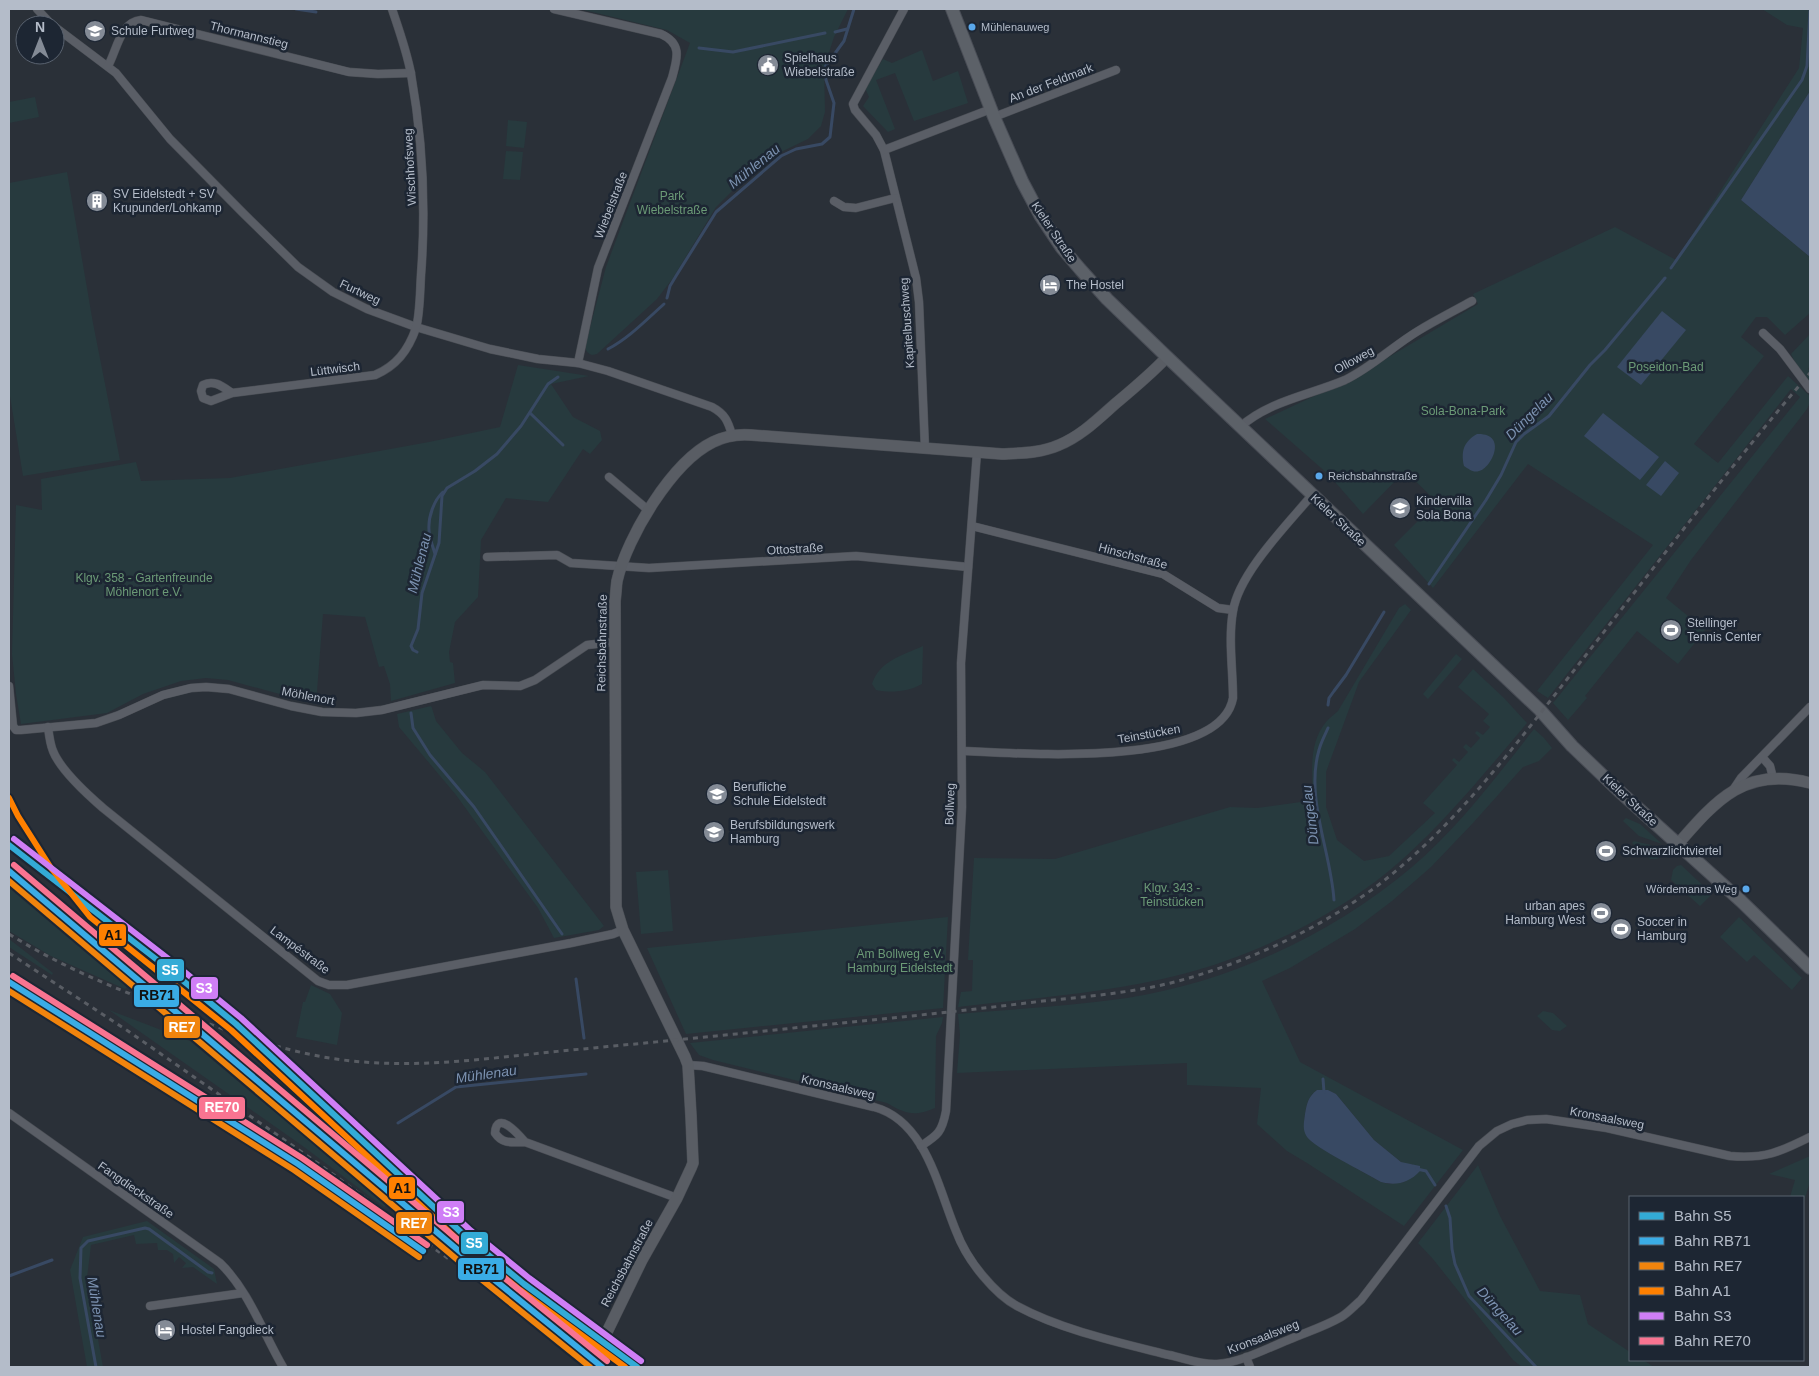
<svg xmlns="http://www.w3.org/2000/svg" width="1819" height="1376" viewBox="0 0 1819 1376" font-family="Arial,sans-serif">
<rect width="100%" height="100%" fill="#2a3038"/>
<g fill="#273a3e" fill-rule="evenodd">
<path d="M580,9H848L834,37L824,68L825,112L821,126L808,139L783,151L747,176L716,207L673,278L657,299L597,354L592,355C586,352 585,350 586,343L606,267L690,43L667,30Z"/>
<polygon points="1762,9 1810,9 1810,91 1741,200 1810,257 1810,313 1785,335 1767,317 1756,317 1741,337 1764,356 1694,444 1718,463 1788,376 1810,396 1810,402 1807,409 1691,560 1666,598 1705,630 1678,664 1637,631 1585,696 1587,698 1568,720 1553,703 1800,397 1791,389 1548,698 1537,691 1653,545 1528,464 1433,588 1394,545 1437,502 1405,471 1363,514 1328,474 1265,419 1357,376 1478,304 1473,294 1615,227 1676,260 1799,68 1803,28 1787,25"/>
<polygon points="922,50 933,81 958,71 968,103 914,121 895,73 876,80 895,129 888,132 863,106 869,97 865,88 883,59 892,63"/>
<polygon points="35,97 39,117 9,123 9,102"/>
<polygon points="508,120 527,122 524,148 506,146"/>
<polygon points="506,151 523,152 520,180 503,179"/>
<polygon points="67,172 93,323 120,460 23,476 9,390 9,183"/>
<polygon points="1810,334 1810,366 1808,369 1810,371 1810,382 1801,374 1791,354"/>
<polygon points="518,365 589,376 551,384 573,417 600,431 602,440 590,454 583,449 548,502 506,498 481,540 478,597 455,622 449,652 450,662 453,663 455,683 391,701 390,684 384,666 379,667 365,617 323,614 316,704 228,680 206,678 181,681 143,694 107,713 21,724 16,694 12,654 16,505 42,510 41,479 136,462 141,481 230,478 429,442 500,427"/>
<path d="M1405,604L1411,610L1359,682L1326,772V807L1337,840L1364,861L1389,856L1435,813L1423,803L1457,765L1452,760L1454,758L1459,762L1468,752L1463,747L1466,744L1471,748L1480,738L1475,733L1477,731L1483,735L1490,727L1483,721L1489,714L1458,687L1473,669L1504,698L1527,723C1488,769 1450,816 1405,857C1346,911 1260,954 1183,974C1110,993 1032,998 958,1007L961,992L972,991L973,960H968L974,858L1055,859L1230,807L1257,808L1308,801L1313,804C1313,776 1307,745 1326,722C1329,718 1334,715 1338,711L1399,608Z"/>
<path d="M923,646L922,684C908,692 891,693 876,690L872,684C879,661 903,655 923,646Z"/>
<polygon points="1456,654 1462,659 1428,699 1423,694"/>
<polygon points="431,706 432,708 436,721 462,753 485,772 604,926 599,930 554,938 538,908 456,795 399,727 397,714"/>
<path d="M1534,729L1544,738L1552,748L1539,761L1523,767L1473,823L1431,867L1392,901L1355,929L1290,968L1262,981L1300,1062L1463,1150L1404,1226L1307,1163L1287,1151L1257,1124L1261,1088L1187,1085V1063L957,1073L960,1035L958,1014C1015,1009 1072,1006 1127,998C1230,982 1333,934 1412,867C1459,827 1496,777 1534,729ZM1317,1090H1328L1336,1094L1374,1140L1401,1162L1405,1164H1413L1405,1182L1389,1184L1381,1182C1369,1175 1312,1145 1307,1137C1304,1130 1304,1121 1305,1114C1307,1103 1308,1097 1317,1090Z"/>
<polygon points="1626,818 1640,824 1662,844 1639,836 1623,821"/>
<polygon points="1634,841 1651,845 1662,854 1657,859 1650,859 1632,843"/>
<polygon points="1681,865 1712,894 1700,906 1671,880 1673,870 1677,866"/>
<polygon points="668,870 673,931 641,934 636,872"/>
<polygon points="9,888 127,987 125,989 51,956 9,931"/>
<polygon points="948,917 943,1008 686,1034 647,948"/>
<polygon points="1739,917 1802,978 1792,990 1754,955 1747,962 1720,937"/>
<polygon points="9,939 53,973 52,975 9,947"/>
<polygon points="311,985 330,994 342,1013 337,1045 296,1037 303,1002 305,1002"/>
<polygon points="109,1010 190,1041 386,1205 384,1207 304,1147"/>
<polygon points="1543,1011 1553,1013 1567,1026 1560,1031 1552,1030 1537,1016"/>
<path d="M943,1017L942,1023L936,1036L935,1108C914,1117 906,1114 887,1103L713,1060L699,1055L690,1043Z"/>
<polygon points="1810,1156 1810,1181 1803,1205 1803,1197 1790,1197 1795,1180 1769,1174"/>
<polygon points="1478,1165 1500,1216 1540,1291 1580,1295 1588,1324 1630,1352 1630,1360 1643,1360 1654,1367 1522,1367 1513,1360 1433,1259 1418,1243"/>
<polygon points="147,1221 214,1269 217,1284 193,1267 182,1268 186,1263 179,1257 174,1263 173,1254 167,1250 158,1250 157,1243 136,1244 134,1235 91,1245 87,1278 103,1367 87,1367 70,1270 83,1237"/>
</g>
<g fill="#384963">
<polygon points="1810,91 1810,257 1741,200"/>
<polygon points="1662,311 1686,330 1641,385 1617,367"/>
<polygon points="1603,413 1659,457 1640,480 1584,436"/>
<path d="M1477,434C1509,433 1491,469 1479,471C1473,473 1469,469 1464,466C1461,452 1463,442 1477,434Z"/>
<polygon points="1665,461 1679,473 1661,496 1646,485"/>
<path d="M1317,1090H1328L1336,1094L1374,1140L1401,1162L1420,1166V1171C1409,1183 1396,1186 1381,1182C1366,1173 1315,1148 1307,1137C1302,1130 1304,1122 1305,1114C1307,1103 1308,1097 1317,1090Z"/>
</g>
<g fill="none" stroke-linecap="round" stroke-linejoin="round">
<g stroke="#384963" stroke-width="3">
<polyline points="296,9 316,12"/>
<polyline points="835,32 847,29"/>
<polyline points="699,48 733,52 825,33"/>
<polyline points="1671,268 1802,80 1807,66 1810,11"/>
<polyline points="667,298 670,286 676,276 716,212 781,156 796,149 822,144 830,137 834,103 826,80 825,67 844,41 854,9"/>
<path d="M608,349C629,338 646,320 664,304"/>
<polyline points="530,413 563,445"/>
<path d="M435,554C433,546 429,538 429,530C428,517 434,500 443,492"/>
<polyline points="1429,584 1486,500 1501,475 1516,442 1524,434 1549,416 1590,365 1605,350 1665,278"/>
<polyline points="417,652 413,650 411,646 418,629 422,593 439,543 442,496 447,488 475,471 497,454 521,426 548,384 558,377"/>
<polyline points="1328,705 1329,698 1334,691 1346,675 1384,612"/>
<polyline points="411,713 413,728 430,755 474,807 562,934"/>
<path d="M1328,728C1325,735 1321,742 1319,750C1305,798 1331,852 1334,900"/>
<polyline points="576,979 584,1038"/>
<polyline points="1323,1079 1324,1092"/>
<polyline points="398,1123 456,1087 586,1074"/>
<polyline points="1417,1169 1426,1171 1435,1185"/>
<polyline points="1446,1206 1450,1218 1452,1249 1455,1264 1469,1296 1536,1367"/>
<polyline points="9,1276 52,1260"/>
<polyline points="96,1367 80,1278 81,1248 88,1241 145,1228 149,1229 208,1272 212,1273"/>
</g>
<g stroke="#484c53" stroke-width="9">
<g id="street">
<polyline points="37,9 52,25"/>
<path d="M554,9L661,34C683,44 677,59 672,78L598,268L578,363"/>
<polyline points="904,9 853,104 855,110 876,135 884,150 916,278 919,302 925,449"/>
<path d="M55,27L116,73L170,139L243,213L298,267L333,292L367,309L416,327L490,349L538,359L578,363L608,371L712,407C725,414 728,421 732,435"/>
<path d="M108,66C117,50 120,22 141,20L349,72L378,74L411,73"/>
<polyline points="994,117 1116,70"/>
<polyline points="884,150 991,109"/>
<polyline points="834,201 844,207 856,208 895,198"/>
<polyline points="1763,333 1780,349 1810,389"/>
<path d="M232,393C223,387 214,379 203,385L201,391L203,398L211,401L232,393L375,375C396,366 408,351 416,328C420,314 420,291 421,275C426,208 423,141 411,74C407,52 399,30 392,9"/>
<path d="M1240,427C1269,401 1310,395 1345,380C1372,367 1393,346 1418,331C1436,320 1454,311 1472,301"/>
<polyline points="609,477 648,510"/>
<polyline points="972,526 1163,574 1218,608 1233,610"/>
<polyline points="487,557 557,555 571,563 649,568 856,556 968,567"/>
<polyline points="9,686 13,726 16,730 21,730 96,723 119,715 163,695 191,688 206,687 229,689 291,706 322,712 356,713 382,710 483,685 520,686 535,680 587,645 615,642"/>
<path d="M48,727C49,735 50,744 53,751C60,769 88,795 103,808L318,981L329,985H347L571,943L613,934L623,930"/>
<path d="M963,751C1017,753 1220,770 1233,698C1233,670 1228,639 1233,611C1239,573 1287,525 1312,495"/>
<polyline points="1762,757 1770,766 1773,778"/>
<polyline points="1733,790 1741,778 1810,707"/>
<path d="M688,1065L703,1066L874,1107C926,1121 938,1188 956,1231C962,1247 972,1263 983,1276C993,1288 1004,1299 1017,1306C1061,1330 1121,1343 1169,1355C1184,1358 1201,1365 1217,1364C1242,1362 1265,1349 1288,1340C1306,1332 1324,1327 1341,1317C1348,1313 1354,1306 1361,1300L1479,1146L1497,1131L1512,1124L1527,1120L1546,1119L1607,1128L1730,1156C1765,1159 1780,1152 1810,1137"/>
<path d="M9,1113L220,1263C249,1291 263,1333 283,1367"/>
<path d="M525,1142C519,1135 497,1109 495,1133C503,1145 513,1142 525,1142L677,1198"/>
<path d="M921,1146C938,1135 942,1132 946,1111L962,807L961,663L977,452"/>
<polyline points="150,1306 243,1293"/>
<polyline points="1246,1357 1250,1367"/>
</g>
</g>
<g stroke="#484c53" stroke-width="12">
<g id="secondary">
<path d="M1678,844C1717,799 1746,766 1810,783"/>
<path d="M590,1367L642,1260L677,1198L691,1168L693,1163L691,1116L688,1065L685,1057L623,930L616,907L615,601C616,594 616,588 617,581C627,537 672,462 713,442C725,436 738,434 751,435L1002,454C1022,453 1041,453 1059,445C1081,436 1098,419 1115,404C1133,389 1151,374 1167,357"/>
</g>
</g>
<g stroke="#484c55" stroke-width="14">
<polyline id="primary" points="952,9 994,117 1022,181 1040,215 1062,248 1080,269 1107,299 1165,355 1540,710 1572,746 1619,791 1741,901 1810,968"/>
</g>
<use href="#street" stroke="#5a5e66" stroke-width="8"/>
<use href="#secondary" stroke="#595d64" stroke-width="11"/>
<use href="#primary" stroke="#5c6168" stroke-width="12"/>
<g stroke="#595d64" stroke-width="3" stroke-dasharray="5 5" stroke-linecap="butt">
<polyline points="9,881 146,997"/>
<path d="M9,934C63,968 121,991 180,1013C235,1034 293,1055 352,1061C419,1068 485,1059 551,1052C635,1044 719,1036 803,1027C883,1019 963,1011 1043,1001C1092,996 1142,992 1189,978C1256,958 1320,928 1377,886C1452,829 1510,752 1568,678C1648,576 1726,471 1810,373"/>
<polyline points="9,953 128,1031 319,1164 450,1260"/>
<polyline points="162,1010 411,1219 593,1367"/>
<polyline points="281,1079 330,1116 382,1159"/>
</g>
<g stroke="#1d2633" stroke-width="10">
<polyline id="rail-1" points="9,845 165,966 236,1024 464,1235 524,1284 637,1367"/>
</g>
<g stroke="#1d2633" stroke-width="10">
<g id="rail-2">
<polyline points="9,871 465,1256 602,1367"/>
<polyline points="9,982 298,1164 423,1251"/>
</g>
</g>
<g stroke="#1d2633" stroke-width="10">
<g id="rail-3">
<polyline points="9,881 460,1262 590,1367"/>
<polyline points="9,991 294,1170 419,1257"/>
</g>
</g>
<g stroke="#1d2633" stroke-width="10">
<polyline id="rail-4" points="9,798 18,816 51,868 90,917 231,1030 459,1241 520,1290 625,1367"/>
</g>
<g stroke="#1d2633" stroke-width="10">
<polyline id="rail-5" points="14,839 170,960 241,1018 469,1229 529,1278 641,1361"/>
</g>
<g stroke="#1d2633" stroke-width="10">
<g id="rail-6">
<polyline points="14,865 470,1250 607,1361"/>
<polyline points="13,976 302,1158 427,1245"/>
</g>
</g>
<use href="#rail-1" stroke="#33abd6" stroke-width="6"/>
<use href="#rail-2" stroke="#3aace6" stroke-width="6"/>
<use href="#rail-3" stroke="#f1840d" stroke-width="6"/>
<use href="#rail-4" stroke="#ff8000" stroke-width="6"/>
<use href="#rail-5" stroke="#cf7ef6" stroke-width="6"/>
<use href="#rail-6" stroke="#f97491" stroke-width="6"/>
</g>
<defs>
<g id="school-disc" transform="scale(1.125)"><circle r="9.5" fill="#848b96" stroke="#1d2633"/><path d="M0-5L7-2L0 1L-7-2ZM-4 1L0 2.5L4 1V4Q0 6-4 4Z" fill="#fff"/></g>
<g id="civic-disc" transform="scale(1.125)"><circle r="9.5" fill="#848b96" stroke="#1d2633"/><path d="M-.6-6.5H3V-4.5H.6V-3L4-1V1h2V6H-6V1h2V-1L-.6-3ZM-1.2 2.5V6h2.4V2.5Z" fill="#fff"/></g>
<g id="building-disc" transform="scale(1.125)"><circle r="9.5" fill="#848b96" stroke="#1d2633"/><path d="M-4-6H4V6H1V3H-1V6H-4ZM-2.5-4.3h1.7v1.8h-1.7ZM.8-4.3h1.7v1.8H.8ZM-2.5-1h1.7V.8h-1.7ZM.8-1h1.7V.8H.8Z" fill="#fff"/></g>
<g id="hotel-disc" transform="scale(1.125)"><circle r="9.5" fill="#848b96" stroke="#1d2633"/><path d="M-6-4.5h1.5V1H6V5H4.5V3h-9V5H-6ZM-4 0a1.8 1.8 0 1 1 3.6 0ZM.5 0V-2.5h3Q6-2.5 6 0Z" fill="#fff"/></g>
<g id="stadium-disc" transform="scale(1.125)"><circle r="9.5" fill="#848b96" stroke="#1d2633"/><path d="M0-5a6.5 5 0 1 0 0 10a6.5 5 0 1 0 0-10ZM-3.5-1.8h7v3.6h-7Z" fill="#fff"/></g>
</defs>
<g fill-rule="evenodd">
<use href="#school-disc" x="95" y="31"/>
<use href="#civic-disc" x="768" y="65"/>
<use href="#building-disc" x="97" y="201"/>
<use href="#hotel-disc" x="1050" y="285"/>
<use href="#school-disc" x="1400" y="508"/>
<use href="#stadium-disc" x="1671" y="630"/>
<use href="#school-disc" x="717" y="794"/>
<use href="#school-disc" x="714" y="832"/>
<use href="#stadium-disc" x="1606" y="851"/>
<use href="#stadium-disc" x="1601" y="913"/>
<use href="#stadium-disc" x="1621" y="929"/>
<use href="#hotel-disc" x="165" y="1330"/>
</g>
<g fill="#5aa8eb" stroke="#1d2633" stroke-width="2">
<circle cx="972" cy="27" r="4.5"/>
<circle cx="1319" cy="476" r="4.5"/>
<circle cx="1746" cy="889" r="4.5"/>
</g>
<g text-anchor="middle" stroke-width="5" stroke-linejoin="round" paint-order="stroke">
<g font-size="11" fill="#b4bcc9" stroke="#1d2633" text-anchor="start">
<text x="981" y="31">Mühlenauweg</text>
<text x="1328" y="480">Reichsbahnstraße</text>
<text x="1737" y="893" text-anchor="end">Wördemanns Weg</text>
</g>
<g font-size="12" fill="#b4bcc9" stroke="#1d2633" text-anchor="start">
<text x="111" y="35">Schule Furtweg</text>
<text x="784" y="62">Spielhaus<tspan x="784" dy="14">Wiebelstraße</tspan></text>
<text x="113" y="198">SV Eidelstedt + SV<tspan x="113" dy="14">Krupunder/Lohkamp</tspan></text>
<text x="1066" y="289">The Hostel</text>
<text x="1416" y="505">Kindervilla<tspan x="1416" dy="14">Sola Bona</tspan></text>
<text x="1687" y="627">Stellinger<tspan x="1687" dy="14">Tennis Center</tspan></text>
<text x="733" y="791">Berufliche<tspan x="733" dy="14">Schule Eidelstedt</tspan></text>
<text x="730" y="829">Berufsbildungswerk<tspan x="730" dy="14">Hamburg</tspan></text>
<text x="1622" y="855">Schwarzlichtviertel</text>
<text x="1585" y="910" text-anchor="end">urban apes<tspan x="1585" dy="14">Hamburg West</tspan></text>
<text x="1637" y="926">Soccer in<tspan x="1637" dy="14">Hamburg</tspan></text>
<text x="181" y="1334">Hostel Fangdieck</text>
</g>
<g font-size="12" fill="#b4bcc9" stroke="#1d2633">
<text transform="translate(249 35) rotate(14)" y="4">Thormannstieg</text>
<text transform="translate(1051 83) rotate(-21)" y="4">An der Feldmark</text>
<text transform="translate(410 167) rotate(-93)" y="4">Wischhofsweg</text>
<text transform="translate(611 205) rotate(-69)" y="4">Wiebelstraße</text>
<text transform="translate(1054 232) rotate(56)" y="4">Kieler Straße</text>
<text transform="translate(360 292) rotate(25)" y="4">Furtweg</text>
<text transform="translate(907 323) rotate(-94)" y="4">Kapitelbuschweg</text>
<text transform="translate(1354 360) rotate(-29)" y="4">Olloweg</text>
<text transform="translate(335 369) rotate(-7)" y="4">Lüttwisch</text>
<text transform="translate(1338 520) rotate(43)" y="4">Kieler Straße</text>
<text transform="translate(795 549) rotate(-3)" y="4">Ottostraße</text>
<text transform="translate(1133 556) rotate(15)" y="4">Hinschstraße</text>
<text transform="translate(602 643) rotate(-89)" y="4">Reichsbahnstraße</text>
<text transform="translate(308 696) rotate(11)" y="4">Möhlenort</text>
<text transform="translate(1149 734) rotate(-10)" y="4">Teinstücken</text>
<text transform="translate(1630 800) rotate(43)" y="4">Kieler Straße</text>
<text transform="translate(950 804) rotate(-88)" y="4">Bollweg</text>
<text transform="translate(300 950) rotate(37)" y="4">Lampéstraße</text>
<text transform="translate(838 1087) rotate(13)" y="4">Kronsaalsweg</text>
<text transform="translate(1607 1118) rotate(11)" y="4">Kronsaalsweg</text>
<text transform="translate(136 1190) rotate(35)" y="4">Fangdieckstraße</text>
<text transform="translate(627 1263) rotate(-62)" y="4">Reichsbahnstraße</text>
<text transform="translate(1263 1337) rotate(-21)" y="4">Kronsaalsweg</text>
</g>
<g font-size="12" fill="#6b9a76" stroke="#1d2633">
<text x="672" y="200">Park<tspan x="672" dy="14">Wiebelstraße</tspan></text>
<text x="1666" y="371">Poseidon-Bad</text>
<text x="1463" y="415">Sola-Bona-Park</text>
<text x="144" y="582">Klgv. 358 - Gartenfreunde<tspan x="144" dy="14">Möhlenort e.V.</tspan></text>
<text x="1172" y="892">Klgv. 343 -<tspan x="1172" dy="14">Teinstücken</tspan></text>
<text x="900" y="958">Am Bollweg e.V.<tspan x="900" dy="14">Hamburg Eidelstedt</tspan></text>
</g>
<g font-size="14" font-style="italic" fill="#7c92b1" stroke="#1d2633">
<text transform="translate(754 166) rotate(-39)" y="5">Mühlenau</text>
<text transform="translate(1529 416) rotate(-45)" y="5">Düngelau</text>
<text transform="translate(419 563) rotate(-76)" y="5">Mühlenau</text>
<text transform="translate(1310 815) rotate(-97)" y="5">Düngelau</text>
<text transform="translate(486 1074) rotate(-8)" y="5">Mühlenau</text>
<text transform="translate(97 1307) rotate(81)" y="5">Mühlenau</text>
<text transform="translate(1500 1311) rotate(48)" y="5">Düngelau</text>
</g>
</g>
<g stroke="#1d2633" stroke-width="2">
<rect x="98" y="923" width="29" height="24" rx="5" fill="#ff8000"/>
<rect x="156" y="958" width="29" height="24" rx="5" fill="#33abd6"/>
<rect x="190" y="976" width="29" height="24" rx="5" fill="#cf7ef6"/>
<rect x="133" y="984" width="47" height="24" rx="5" fill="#3aace6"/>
<rect x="163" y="1015" width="38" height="24" rx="5" fill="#f1840d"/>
<rect x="198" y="1096" width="48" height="24" rx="5" fill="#f97491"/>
<rect x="388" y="1176" width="28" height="24" rx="5" fill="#ff8000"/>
<rect x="436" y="1200" width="29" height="24" rx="5" fill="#cf7ef6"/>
<rect x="395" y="1211" width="38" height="24" rx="5" fill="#f1840d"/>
<rect x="460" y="1231" width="29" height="24" rx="5" fill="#33abd6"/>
<rect x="457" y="1257" width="48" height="24" rx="5" fill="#3aace6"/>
</g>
<g font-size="14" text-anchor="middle" font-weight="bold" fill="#fff">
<text x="170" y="975">S5</text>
<text x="204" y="993">S3</text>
<text x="182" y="1032">RE7</text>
<text x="222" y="1112">RE70</text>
<text x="451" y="1217">S3</text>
<text x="414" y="1228">RE7</text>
<text x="474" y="1248">S5</text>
</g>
<g font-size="14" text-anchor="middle" font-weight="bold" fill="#111">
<text x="113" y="940">A1</text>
<text x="157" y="1000">RB71</text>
<text x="402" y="1193">A1</text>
<text x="481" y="1274">RB71</text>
</g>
<rect width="1819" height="1376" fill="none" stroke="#b4bcc9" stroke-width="20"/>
<rect x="1629" y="1196" width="175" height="165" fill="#1d2633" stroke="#59626f"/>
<rect x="1639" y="1212" width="25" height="8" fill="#33abd6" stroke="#59626f"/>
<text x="1674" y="1221" font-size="15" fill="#b4bcc9">Bahn S5</text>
<rect x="1639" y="1237" width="25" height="8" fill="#3aace6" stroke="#59626f"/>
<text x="1674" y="1246" font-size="15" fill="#b4bcc9">Bahn RB71</text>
<rect x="1639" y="1262" width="25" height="8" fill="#f1840d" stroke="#59626f"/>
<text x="1674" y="1271" font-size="15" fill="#b4bcc9">Bahn RE7</text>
<rect x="1639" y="1287" width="25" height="8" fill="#ff8000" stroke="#59626f"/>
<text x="1674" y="1296" font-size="15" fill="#b4bcc9">Bahn A1</text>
<rect x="1639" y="1312" width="25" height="8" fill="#cf7ef6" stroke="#59626f"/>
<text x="1674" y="1321" font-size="15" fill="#b4bcc9">Bahn S3</text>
<rect x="1639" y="1337" width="25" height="8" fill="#f97491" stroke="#59626f"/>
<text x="1674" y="1346" font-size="15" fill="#b4bcc9">Bahn RE70</text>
<g transform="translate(40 40)"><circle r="24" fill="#1d2633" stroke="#59626f"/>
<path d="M0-4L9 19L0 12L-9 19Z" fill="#848b96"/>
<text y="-8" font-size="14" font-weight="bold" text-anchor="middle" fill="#b4bcc9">N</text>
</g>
</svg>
